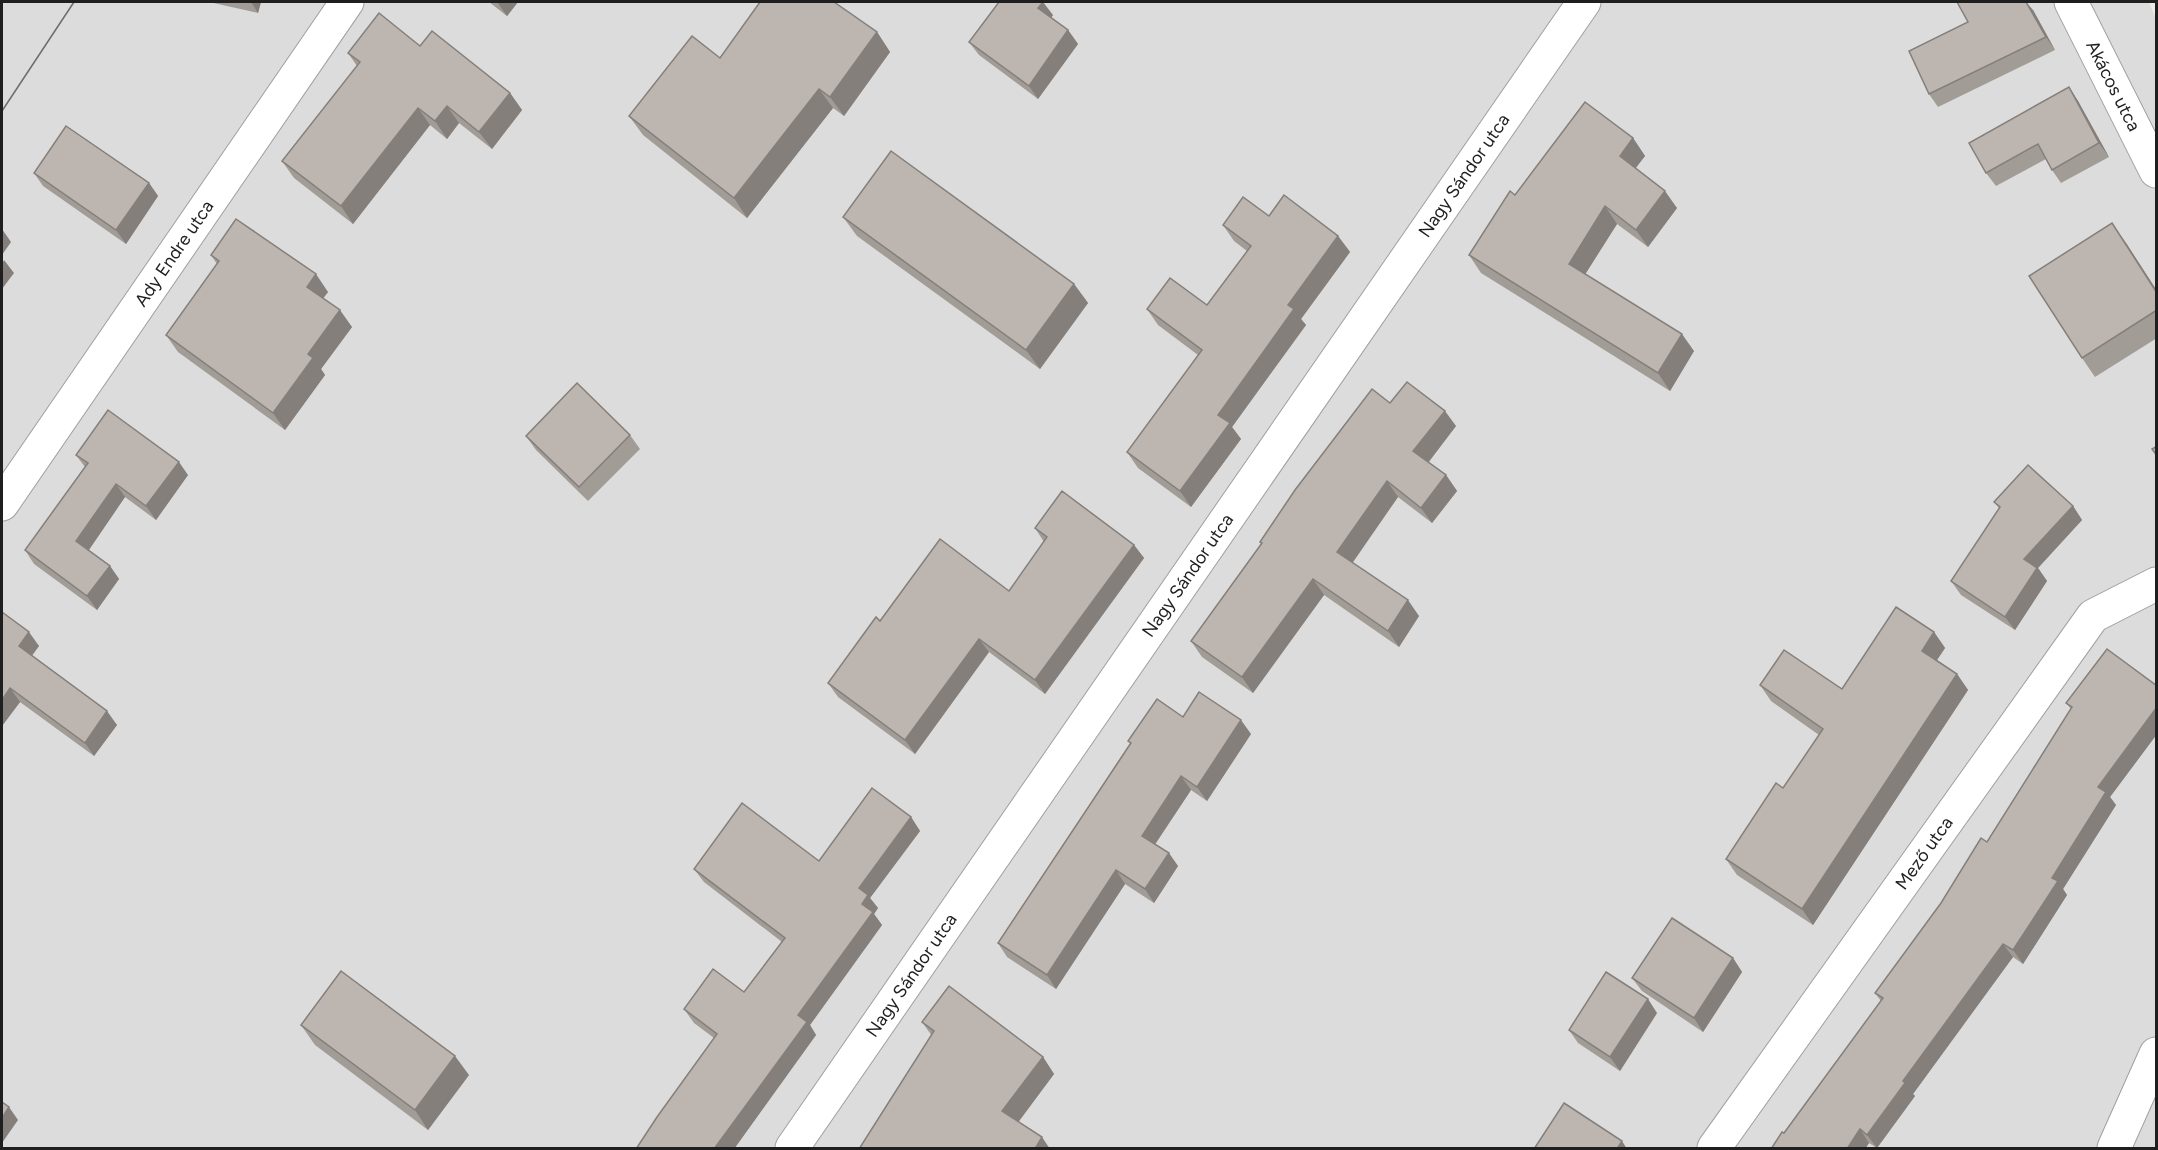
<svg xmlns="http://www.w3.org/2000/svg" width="2158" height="1150" viewBox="0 0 2158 1150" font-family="Figtree,sans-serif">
<rect width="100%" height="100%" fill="#efece7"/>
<polygon fill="#dddcdc" points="2,2 2149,2 2156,19 2156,1148 2,1148"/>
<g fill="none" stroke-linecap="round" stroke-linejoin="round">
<g stroke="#a0a0a0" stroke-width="35">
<g id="minor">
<path id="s1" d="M2071,2L2156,171"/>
<path id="s2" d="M2,504L347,2"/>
<path id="s3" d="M792,1148L1584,2"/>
<path id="s4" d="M1714,1148L2093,616L2156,584"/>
<polyline points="2114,1148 2156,1054"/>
</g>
</g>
<use href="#minor" stroke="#fff" stroke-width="33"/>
<polyline stroke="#6d6d6d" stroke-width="1.5" points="2,111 74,2"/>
</g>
<g fill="#a29c97">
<polygon points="209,2 261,2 258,13"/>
<polygon points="489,2 518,2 507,16"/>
<polygon points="2033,10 2055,50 1938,107 1929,94"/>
<polygon points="1053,15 1051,18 1068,30 1078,44 1038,99 979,55 969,42"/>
<polygon points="877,32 890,52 844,116 833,108 747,218 643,135 629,116 720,58"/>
<polygon points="420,46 510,93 522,110 492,149 459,123 447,139 430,125 353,224 294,178 282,161 357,66 348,53"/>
<polygon points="2069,87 2078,101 2109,157 2061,183 2052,170 2046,159 1996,186 1986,173"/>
<polygon points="1633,138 1645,156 1635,168 1677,208 1648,247 1617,224 1585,274 1694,351 1670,391 1481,273 1469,255 1515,195"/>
<polygon points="34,173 149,183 158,196 126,244 43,186"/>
<polygon points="1269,216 1338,236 1350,252 1301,319 1306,325 1232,427 1241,439 1191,507 1138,468 1127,452 1198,355 1158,325 1147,309 1207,305 1247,251 1234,241 1223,225"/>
<polygon points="843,217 1074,284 1088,303 1040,369 857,236"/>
<polygon points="2126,243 2157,291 2157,338 2095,377 2082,358"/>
<polygon points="211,255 328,292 323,298 352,327 321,369 325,375 285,430 178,352 166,335 217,264"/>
<polygon points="1390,403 1456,426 1428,462 1446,475 1457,491 1432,523 1398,497 1352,562 1419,616 1399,647 1324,595 1253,693 1202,657 1191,641 1261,544 1260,542"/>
<polygon points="630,435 640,449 588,501 536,450 526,436"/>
<polygon points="76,455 188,475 156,520 125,497 89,550 110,566 119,579 97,610 34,564 25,550 85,467"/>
<polygon points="1994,502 2073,506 2082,520 2038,568 2047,581 2015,630 1961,595 1951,581 1999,508"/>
<polygon points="1035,528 1134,545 1144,558 1045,694 989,652 915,754 838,697 828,683 880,621 1009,591 1044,542"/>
<polygon points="2,612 39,646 32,656 117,725 94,756 20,702 2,726"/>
<polygon points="1934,632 1945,648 1937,660 1957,674 1968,690 1813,925 1737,875 1726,859 1783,788 1819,735 1771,701 1760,685 1842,689"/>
<polygon points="2157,686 2157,734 2110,797 2116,805 2063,889 2067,895 2023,964 2013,957 1913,1094 1915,1096 1877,1148 1869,1143 1865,1149 1771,1149 1784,1133 1881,1001 1875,993 1987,842 2071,709 2066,703"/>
<polygon points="1183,717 1251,734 1207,801 1191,790 1155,844 1178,866 1154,903 1125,884 1056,989 1007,957 998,943 1130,743 1128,741"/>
<polygon points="911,817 920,831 870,898 878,908 874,914 882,925 810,1025 816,1035 734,1149 636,1149 714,1038 694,1023 684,1009 744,992 782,942 704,882 694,869 819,861"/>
<polygon points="1733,958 1742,972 1703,1032 1642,991 1632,978"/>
<polygon points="1657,1013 1620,1071 1578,1043 1569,1030"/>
<polygon points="922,1022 1043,1057 1054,1074 1018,1122 859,1149 932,1036"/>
<polygon points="301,1025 469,1075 428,1130 315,1045"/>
</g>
<g fill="#847f7b">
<polygon points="251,2 261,2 258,13"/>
<polygon points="497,2 518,2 507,16"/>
<polygon points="1043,2 1053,15 1048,22 1038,8"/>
<polygon points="2026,2 2033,10 2055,50 2046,37"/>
<polygon points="1068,30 1078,44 1038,99 1029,86"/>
<polygon points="877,32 890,52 844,116 830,97"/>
<polygon points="2069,87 2078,101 2109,157 2099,143"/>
<polygon points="819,89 833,108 747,218 734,198"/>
<polygon points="510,93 522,110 492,149 479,132"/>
<polygon points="447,106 459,123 447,139 435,121"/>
<polygon points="418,108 430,125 353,224 341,206"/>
<polygon points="1633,138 1645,156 1632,173 1620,156"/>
<polygon points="149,183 158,196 126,244 116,230"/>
<polygon points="1665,191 1677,208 1648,247 1636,230"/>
<polygon points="1605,206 1617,224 1581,281 1569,264"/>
<polygon points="2112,223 2126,243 2157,291 2157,293"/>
<polygon points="2,229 11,242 2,255"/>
<polygon points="1338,236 1350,252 1301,319 1306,325 1232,427 1241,439 1191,507 1180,491 1218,415 1288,305"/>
<polygon points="4,260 14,273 2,289 2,264"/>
<polygon points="316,274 328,292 319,304 307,287"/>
<polygon points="1074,284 1088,303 1040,369 1026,350"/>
<polygon points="340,310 352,327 321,369 325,375 285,430 273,413 308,354"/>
<polygon points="1682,334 1694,351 1670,391 1658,373"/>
<polygon points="1445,411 1456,426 1425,467 1413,451"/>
<polygon points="179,462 188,475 156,520 146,506"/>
<polygon points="1446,475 1457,491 1432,523 1421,508"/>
<polygon points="1387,481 1398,497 1349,568 1337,552"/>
<polygon points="116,484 125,497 86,554 76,541"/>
<polygon points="2073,506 2082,520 2038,568 2047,581 2015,630 2005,617 2024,559"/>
<polygon points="1134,545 1144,558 1045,694 1035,680"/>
<polygon points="110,566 119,579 97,610 87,596"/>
<polygon points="1313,579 1324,595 1253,693 1242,677"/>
<polygon points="1408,600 1419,616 1399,647 1388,631"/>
<polygon points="29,632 39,646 28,660 19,646"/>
<polygon points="1934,632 1945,648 1933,666 1922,651"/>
<polygon points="979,639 989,652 915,754 905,740"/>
<polygon points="1957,674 1968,690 1813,925 1802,909"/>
<polygon points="10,688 20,702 2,726 2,700"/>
<polygon points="2157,707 2157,734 2110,797 2116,805 2063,889 2067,895 2023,964 2013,950 2098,787"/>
<polygon points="107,711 117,725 94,756 85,743"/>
<polygon points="1241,720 1251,734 1207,801 1197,787"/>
<polygon points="1181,776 1191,790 1152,849 1142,836"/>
<polygon points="911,817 920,831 870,898 878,908 874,914 882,925 810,1025 816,1035 734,1149 714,1149 798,1015 862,904 859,888"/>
<polygon points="1169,853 1178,866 1154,903 1145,889"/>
<polygon points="1116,870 1125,884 1056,989 1047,975"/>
<polygon points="2003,944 2013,957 1913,1094 1915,1096 1877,1148 1867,1135 1903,1081"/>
<polygon points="1733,958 1742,972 1703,1032 1694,1018"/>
<polygon points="1648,999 1657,1013 1620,1071 1610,1057"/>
<polygon points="455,1056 469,1075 428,1130 415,1110"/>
<polygon points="1043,1057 1054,1074 1014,1128 1002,1111"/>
<polygon points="9,1107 18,1120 2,1143 2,1118"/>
<polygon points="1860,1129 1869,1143 1865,1149 1847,1149"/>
<polygon points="1042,1137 1050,1149 1035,1149"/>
<polygon points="1622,1141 1627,1149 1617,1149"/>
</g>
<g fill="#bcb5b0" stroke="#847f7b" stroke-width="1.5">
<polygon points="760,2 834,2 877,32 830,97 819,89 734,198 629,116 692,36 720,58"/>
<polygon points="999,2 1043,2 1038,8 1068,30 1029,86 969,42"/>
<polygon points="1957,2 2026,2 2046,37 1929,94 1909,51 1968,22"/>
<polygon points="379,13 420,46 432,31 510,93 479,132 447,106 435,121 418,108 341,206 282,161 360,62 348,53"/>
<polygon points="2069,87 2099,143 2052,170 2038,144 1986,173 1969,143"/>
<polygon points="1585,102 1633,138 1620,156 1665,191 1636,230 1605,206 1569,264 1682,334 1658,373 1469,255 1510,191 1515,195"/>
<polygon points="66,126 149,183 116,230 34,173"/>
<polygon points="891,151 1074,284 1026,350 843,217"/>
<polygon points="1284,195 1338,236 1288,305 1294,309 1218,415 1230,423 1180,491 1127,452 1202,350 1147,309 1170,278 1207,305 1251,246 1223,225 1243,197 1269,216"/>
<polygon points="236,219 316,274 307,287 340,310 308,354 313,358 273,413 166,335 219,261 211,255"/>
<polygon points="2112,223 2157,293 2157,310 2082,358 2029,276"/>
<polygon points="1407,382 1445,411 1413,451 1446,475 1421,508 1387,481 1337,552 1408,600 1388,631 1313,579 1242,677 1191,641 1262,543 1260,542 1295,490 1372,389 1390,403"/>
<polygon points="577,383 630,435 579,487 526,436"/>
<polygon points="108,410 179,462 146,506 116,484 76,541 110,566 87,596 25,550 88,463 76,455"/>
<polygon points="2157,446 2157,456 2152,449"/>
<polygon points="2028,465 2073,506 2024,559 2037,568 2005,617 1951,581 2000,507 1994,502"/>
<polygon points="1062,491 1134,545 1035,680 979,639 905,740 828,683 876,617 880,621 940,539 1009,591 1047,537 1035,528"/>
<polygon points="1896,607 1934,632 1922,651 1957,674 1802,909 1726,859 1776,783 1783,788 1823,729 1760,685 1784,650 1842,689"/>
<polygon points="2,612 29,632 19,646 107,711 85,743 10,688 2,700"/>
<polygon points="2107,649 2157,686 2157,707 2098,787 2106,792 2052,878 2058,881 2013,950 2003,944 1903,1081 1905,1083 1867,1135 1860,1129 1847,1149 1771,1149 1782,1132 1784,1133 1883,998 1875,993 1941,903 1981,838 1987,842 2072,707 2066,703"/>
<polygon points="1199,692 1241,720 1197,787 1181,776 1142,836 1169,853 1145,889 1116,870 1047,975 998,943 1131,743 1128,741 1157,699 1183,717"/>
<polygon points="872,788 911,817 859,888 868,895 862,904 873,912 798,1015 807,1022 714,1149 636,1149 657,1117 717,1034 684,1009 713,969 744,992 785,938 694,869 742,803 819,861"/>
<polygon points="1672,918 1733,958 1694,1018 1632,978"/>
<polygon points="341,971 455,1056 415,1110 301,1025"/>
<polygon points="1606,972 1648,999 1610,1057 1569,1030"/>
<polygon points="949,986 1043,1057 1002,1111 1042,1137 1035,1149 859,1149 934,1031 922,1022"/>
<polygon points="2,1102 9,1107 2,1118"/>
<polygon points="1564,1103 1622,1141 1617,1149 1534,1149"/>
</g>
<g text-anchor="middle" stroke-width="5" stroke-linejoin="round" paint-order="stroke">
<g font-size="18" fill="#1f1f1f" stroke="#fff">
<text dy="6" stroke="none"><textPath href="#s1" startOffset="94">Akácos utca</textPath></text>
<text dy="6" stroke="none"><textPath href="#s3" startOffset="1182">Nagy Sándor utca</textPath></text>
<text dy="6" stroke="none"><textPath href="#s2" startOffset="304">Ady Endre utca</textPath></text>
<text dy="6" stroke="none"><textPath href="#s3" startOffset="696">Nagy Sándor utca</textPath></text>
<text dy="6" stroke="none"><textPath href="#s4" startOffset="362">Mező utca</textPath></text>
<text dy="6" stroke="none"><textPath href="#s3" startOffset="210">Nagy Sándor utca</textPath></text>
</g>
</g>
<rect width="2158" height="1150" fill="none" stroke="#1f1f1f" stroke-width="6"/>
</svg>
